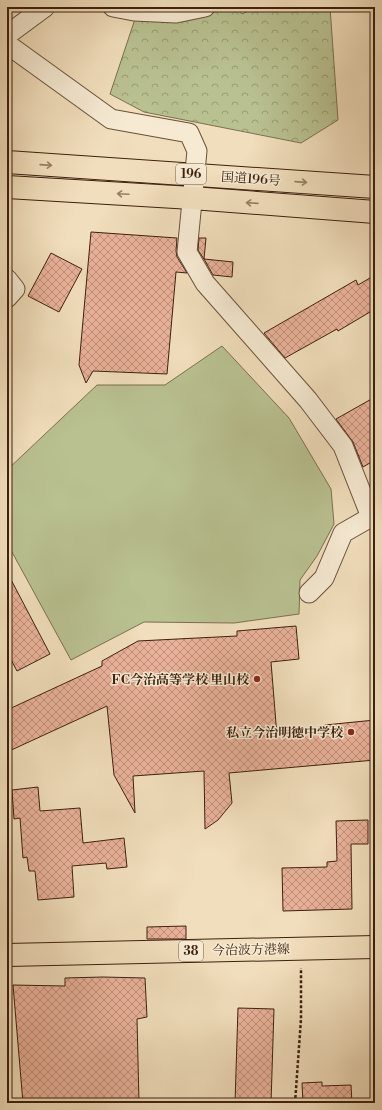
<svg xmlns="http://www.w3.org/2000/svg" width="382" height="1110" viewBox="0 0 382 1110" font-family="'Libre Bodoni','Noto Serif JP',serif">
<defs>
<pattern id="forest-crowns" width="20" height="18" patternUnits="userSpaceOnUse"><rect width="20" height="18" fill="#b9c191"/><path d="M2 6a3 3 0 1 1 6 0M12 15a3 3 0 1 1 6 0" fill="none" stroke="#989c75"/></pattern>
<pattern id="building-cross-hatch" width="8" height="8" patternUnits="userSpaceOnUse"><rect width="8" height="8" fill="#eab29a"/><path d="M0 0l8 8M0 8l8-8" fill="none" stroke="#bf907c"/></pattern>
</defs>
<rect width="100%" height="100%" fill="#f1debc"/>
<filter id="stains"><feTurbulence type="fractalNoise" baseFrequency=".005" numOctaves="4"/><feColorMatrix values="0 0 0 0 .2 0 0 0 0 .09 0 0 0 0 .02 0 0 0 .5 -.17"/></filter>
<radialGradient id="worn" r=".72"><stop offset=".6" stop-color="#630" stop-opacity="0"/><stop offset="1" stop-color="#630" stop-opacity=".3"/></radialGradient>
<polygon fill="url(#forest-crowns)" stroke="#7b7050" points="139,7 236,7 242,14 257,7 330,7 338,120 301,143 144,112 110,94"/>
<polygon fill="#b9c191" stroke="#7b7050" points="222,346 289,418 331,489 334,524 317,556 300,580 299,614 234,623 144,622 71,660 7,543 7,470 97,385 165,385"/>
<g fill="url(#building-cross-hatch)" stroke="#3d200e">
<polygon points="91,232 177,238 176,251 177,257 187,273 176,272 167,374 93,371 86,383 79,365"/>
<polygon points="199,238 206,238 204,259 198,250"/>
<polygon points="51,253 82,269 59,312 28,296"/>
<polygon points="204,259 233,262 232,277 213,275"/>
<polygon points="375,275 375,309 338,331 337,329 285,358 264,333 356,280 358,285"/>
<polygon points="375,397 375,460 363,467 353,442 336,419"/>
<polygon points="7,572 50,654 17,671 7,652"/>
<polygon points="296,626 299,659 271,662 277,736 325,731 325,725 375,720 375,760 229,773 232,803 218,820 205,829 204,771 133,776 135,813 114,775 107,706 7,752 7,710 102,666 102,661 138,641 237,636 237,631"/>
<polygon points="38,787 40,811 80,808 83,843 124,838 127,867 107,869 106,863 72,866 74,897 38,900 35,871 29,871 27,857 23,858 20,818 14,819 12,790"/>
<polygon points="368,820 368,844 351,844 352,909 283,911 282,868 327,867 327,862 337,861 336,821"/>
<polygon points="186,926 186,939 147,939 147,927"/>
<polygon points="103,977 145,978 147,1017 137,1019 139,1103 23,1103 13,985 65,986 65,978"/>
<polygon points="238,1008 274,1009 271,1103 235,1103"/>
<polygon points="322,1082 322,1086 351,1085 352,1103 303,1103 302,1083"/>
</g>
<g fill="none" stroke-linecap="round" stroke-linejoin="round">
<g stroke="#6a503a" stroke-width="21">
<g id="minor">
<polyline points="113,7 134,11 176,13 205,7"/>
<polyline points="7,35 45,7"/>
<polyline points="7,44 111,119 189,133 197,151 187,252 205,283 308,400 343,446 371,517 375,515"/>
<polyline points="7,279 15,289 7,298"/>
<polyline points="309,593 324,578 343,533 371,517"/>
</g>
</g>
<g stroke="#3d200e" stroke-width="24">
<polyline id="major" points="7,955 375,947"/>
</g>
<g stroke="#3d200e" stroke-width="24">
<g id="highway">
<polyline points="7,162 375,187"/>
<polyline points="7,187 192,198 375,212"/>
</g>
</g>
<polyline stroke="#3d200e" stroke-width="2.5" stroke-dasharray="3 2" stroke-linecap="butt" points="295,1103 301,1019 301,968"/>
<use href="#minor" stroke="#f6ead3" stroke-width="19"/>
<use href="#major" stroke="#f1debc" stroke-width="22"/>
<use href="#highway" stroke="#f1debc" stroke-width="22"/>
</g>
<defs><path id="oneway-shaft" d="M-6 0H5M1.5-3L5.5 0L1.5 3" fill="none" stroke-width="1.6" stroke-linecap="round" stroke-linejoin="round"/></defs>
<g stroke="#977f65">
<use href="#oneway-shaft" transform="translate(46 165) rotate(4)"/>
<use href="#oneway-shaft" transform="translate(301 182) rotate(4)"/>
<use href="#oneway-shaft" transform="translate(123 194) rotate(-177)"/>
<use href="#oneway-shaft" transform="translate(252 203) rotate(-176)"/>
</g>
<g fill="#8f2418" stroke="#f6ead3" stroke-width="1.5">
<circle cx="257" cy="679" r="4"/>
<circle cx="351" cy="732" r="4"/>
</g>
<g text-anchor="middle" stroke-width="3" stroke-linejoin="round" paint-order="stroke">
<g fill="#f6ead3" stroke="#745d49" stroke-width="1">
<rect x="176" y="164" width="30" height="20" rx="3"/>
<rect x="179" y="941" width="24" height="20" rx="3"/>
</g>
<g font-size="12" font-weight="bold" fill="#3d200e">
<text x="191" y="178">196</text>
<text x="191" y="955">38</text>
</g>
<g font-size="13" fill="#3d200e" stroke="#f6ead3">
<text transform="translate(251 178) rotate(4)" y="5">国道196号</text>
<text transform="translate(251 949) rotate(-1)" y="5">今治波方港線</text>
</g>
<g font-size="13" font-weight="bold" fill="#3d200e" stroke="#f6ead3" text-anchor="end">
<text x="249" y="684">FC今治高等学校 里山校</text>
<text x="343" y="737">私立今治明徳中学校</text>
</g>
</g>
<rect width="382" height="1110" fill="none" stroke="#f1debc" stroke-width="24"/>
<rect x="8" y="8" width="366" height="1094" fill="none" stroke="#3d200e" stroke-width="2"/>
<rect x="12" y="12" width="358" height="1086" fill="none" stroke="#3d200e"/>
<rect width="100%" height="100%" filter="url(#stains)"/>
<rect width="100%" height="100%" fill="url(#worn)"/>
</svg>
